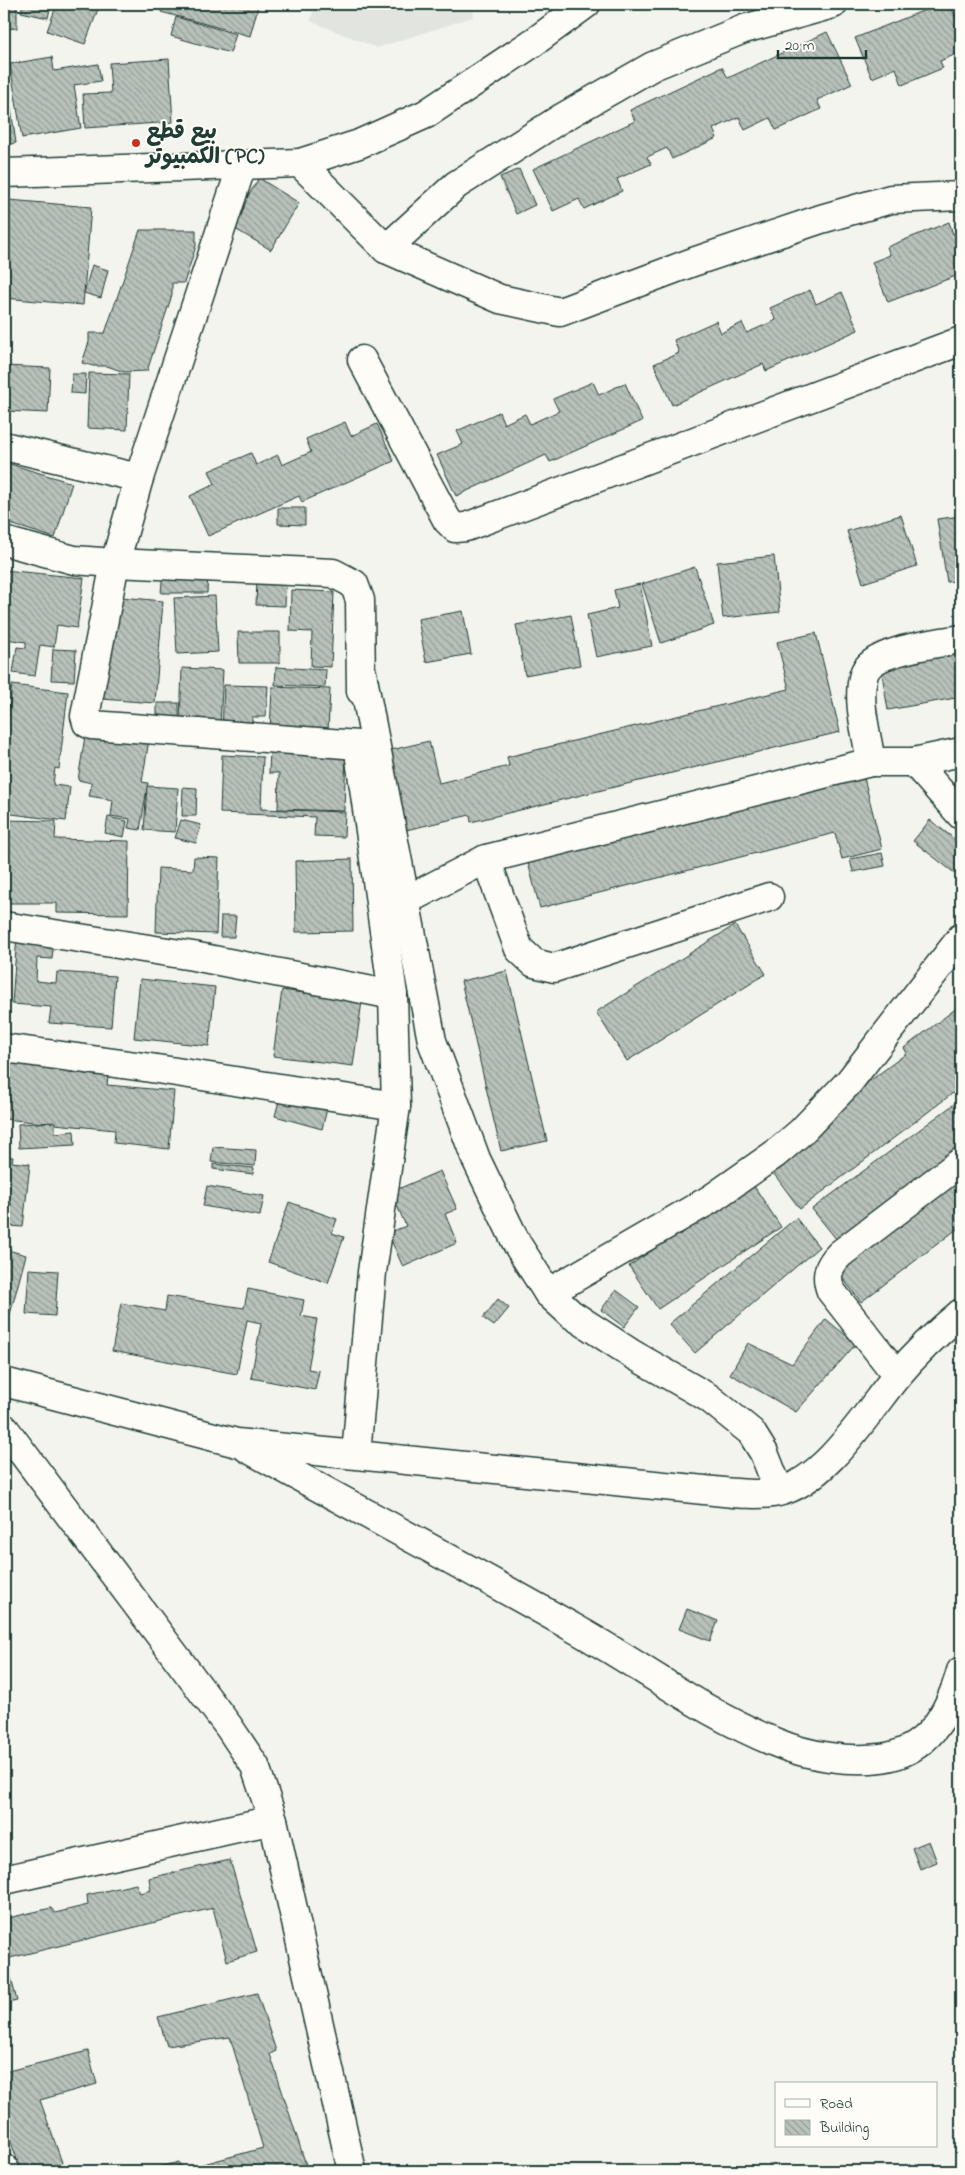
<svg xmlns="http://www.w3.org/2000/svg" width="965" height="2175" viewBox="0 0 965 2175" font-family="'Indie Flower','Playpen Sans Arabic',sans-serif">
<defs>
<pattern id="building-back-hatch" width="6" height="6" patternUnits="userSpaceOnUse" patternTransform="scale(1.25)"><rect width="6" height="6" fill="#b9c1bb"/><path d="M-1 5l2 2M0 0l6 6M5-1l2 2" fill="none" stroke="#969e99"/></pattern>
</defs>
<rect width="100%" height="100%" fill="#f4f4ef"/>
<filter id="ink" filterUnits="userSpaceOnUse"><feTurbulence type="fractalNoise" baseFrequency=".02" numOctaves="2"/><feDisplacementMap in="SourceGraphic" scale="10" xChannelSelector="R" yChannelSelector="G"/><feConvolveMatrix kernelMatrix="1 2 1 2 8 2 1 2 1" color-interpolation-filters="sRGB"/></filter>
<g filter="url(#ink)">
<polygon fill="#e2e5df" points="316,4 475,4 473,17 377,48 310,21"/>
<g fill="url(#building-back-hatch)" stroke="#1f3d34">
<polygon points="4,4 17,4 17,28 4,29"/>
<polygon points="23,4 51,4 48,18 21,12"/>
<polygon points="57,4 100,4 85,44 47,31"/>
<polygon points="163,4 259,4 250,36 161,12"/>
<polygon points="357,4 388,4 387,9"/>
<polygon points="940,4 950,4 955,16 961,13 961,52 940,61 943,68 902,85 896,68 872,78 855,38"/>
<polygon points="176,17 236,34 230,53 171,36"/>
<polygon points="827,32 852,84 817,100 821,109 776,130 770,118 745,130 739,117 713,129 717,138 672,159 667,148 647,157 651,164 617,179 622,191 584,209 579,199 553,211 533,169 635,121 630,110 722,67 728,78"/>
<polygon points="52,57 54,71 98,64 101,81 74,85 81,128 22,138 10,64"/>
<polygon points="169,59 173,122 85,128 83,94 111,93 109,63"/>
<polygon points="4,62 16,143 4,145"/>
<polygon points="519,169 535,205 516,214 500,177"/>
<polygon points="259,178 299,203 271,250 230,226"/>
<polygon points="9,200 91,207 83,305 4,298 4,262"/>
<polygon points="949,222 953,234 961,231 961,274 888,302 872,262 890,255 887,247"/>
<polygon points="140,230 196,230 196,246 184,283 172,283 172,295 147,371 124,372 107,366 93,366 82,363 89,342 89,333 105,333"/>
<polygon points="92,265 108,270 101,298 84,293"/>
<polygon points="810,290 816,304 842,292 858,330 766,371 763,364 672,405 654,364 679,353 674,340 716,321 721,333 742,323 747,333 776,320 770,308"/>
<polygon points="4,366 50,368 48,413 4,411"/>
<polygon points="89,373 129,374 127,430 87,428"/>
<polygon points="72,374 86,374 85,394 71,393"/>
<polygon points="593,382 599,395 625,383 642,421 550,462 546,455 456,496 437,455 463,444 457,431 499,412 504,424 525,414 530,424 559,411 553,399"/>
<polygon points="345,422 351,436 377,424 394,461 302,502 299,496 208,536 190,496 215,484 209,471 251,453 256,465 278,455 282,465 311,452 306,439"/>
<polygon points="4,462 72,483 55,538 4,522"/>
<polygon points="278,508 305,508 305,525 278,524"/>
<polygon points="901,515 917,566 863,583 847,531"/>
<polygon points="961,516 961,580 947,582 937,519"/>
<polygon points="774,556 780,612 723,618 717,562"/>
<polygon points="695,567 714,625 661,643 642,584"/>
<polygon points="4,570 84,578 77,628 57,625 54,647 40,645 35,676 13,673 17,647 26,648 26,642 6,639 8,628 4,627"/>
<polygon points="163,570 208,572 207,593 161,593"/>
<polygon points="257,579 286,580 285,606 256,605"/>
<polygon points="640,584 652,646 596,657 587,615 618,608 614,590"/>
<polygon points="291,590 334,592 331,667 311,666 312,632 290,631"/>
<polygon points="111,596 163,601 155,703 102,699"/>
<polygon points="215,596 218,652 177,654 174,598"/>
<polygon points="463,611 471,654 426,662 418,619"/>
<polygon points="571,615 580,665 525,675 516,625"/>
<polygon points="238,632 280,632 280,663 239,663"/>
<polygon points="816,633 840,732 471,822 470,815 406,830 387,751 429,741 439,783 509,766 507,757 789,689 777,642"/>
<polygon points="961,648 961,697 888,710 880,662"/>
<polygon points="53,649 76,650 74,681 51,680"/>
<polygon points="276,667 326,670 325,687 275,685"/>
<polygon points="182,668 223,670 220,725 180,723"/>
<polygon points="12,685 68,692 59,769 55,768 53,785 70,787 66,821 4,813 4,749"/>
<polygon points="224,685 268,686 266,717 252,717 252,732 222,731"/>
<polygon points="272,687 330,689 328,732 270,731"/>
<rect x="157" y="703" width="22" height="18"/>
<polygon points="86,730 149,740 142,782 148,783 140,830 128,828 130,819 111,816 113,800 89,796 92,783 78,780"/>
<polygon points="270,748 346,751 344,811 278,809 279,773 269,773"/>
<polygon points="222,755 263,757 261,809 345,812 344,837 314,836 315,817 220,813"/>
<polygon points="863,774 882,849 842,859 835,833 540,908 527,859"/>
<polygon points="147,786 178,788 175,832 144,830"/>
<polygon points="183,787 197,788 196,816 182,816"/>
<polygon points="108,817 127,821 124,837 105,833"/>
<polygon points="4,820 56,821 55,839 129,841 128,914 57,913 57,903 4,903"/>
<polygon points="181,820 201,825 196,843 175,838"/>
<polygon points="930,820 961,844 961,878 913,841"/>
<polygon points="882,853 885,866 853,872 850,859"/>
<polygon points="194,857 219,858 216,934 156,932 158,868 193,870"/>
<polygon points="352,859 353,931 296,932 295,861"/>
<polygon points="221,916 236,916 234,937 220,937"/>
<polygon points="735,925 766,974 627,1061 596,1012"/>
<polygon points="17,935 54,938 52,959 37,958 36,981 56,983 57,972 115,976 111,1027 49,1023 51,1007 12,1004"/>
<polygon points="507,971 547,1141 501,1151 461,981"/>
<polygon points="140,979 215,987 209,1046 134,1038"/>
<polygon points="282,990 362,1001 353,1066 273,1056"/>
<polygon points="958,1007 961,1011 961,1087 800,1209 768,1166 844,1108 840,1103 907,1053 904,1048"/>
<polygon points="4,1057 68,1063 67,1072 108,1076 107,1085 174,1091 169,1149 114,1143 115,1130 4,1119"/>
<polygon points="280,1097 327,1109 322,1129 275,1116"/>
<polygon points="961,1099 961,1147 837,1240 812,1209"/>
<polygon points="55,1122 55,1133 74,1131 75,1145 19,1148 18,1124"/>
<polygon points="213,1147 256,1150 255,1166 211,1162"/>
<polygon points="4,1156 13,1157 12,1162 30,1164 23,1227 9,1226 11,1202 4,1201"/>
<polygon points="213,1164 254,1168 253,1174 213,1169"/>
<polygon points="440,1171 457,1209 445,1214 457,1243 403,1267 388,1233 406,1226 391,1192"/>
<polygon points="961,1178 961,1226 861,1302 836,1270"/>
<polygon points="752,1183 781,1227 658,1309 629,1266"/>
<polygon points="207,1186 264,1196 260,1216 203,1206"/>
<polygon points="289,1202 337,1219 332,1233 344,1237 328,1283 268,1262"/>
<polygon points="796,1218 819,1247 695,1353 669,1324"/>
<polygon points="4,1249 26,1255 9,1318 4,1317"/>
<polygon points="29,1269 58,1271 55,1316 26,1314"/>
<polygon points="248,1289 304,1300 301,1316 317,1319 308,1369 319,1371 315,1390 251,1378 261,1323 247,1320 237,1374 112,1351 121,1303 165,1311 167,1296 244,1308"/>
<polygon points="616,1290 639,1307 624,1327 601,1310"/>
<polygon points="498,1299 509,1308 494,1326 483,1318"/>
<polygon points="826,1319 856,1344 796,1412 730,1374 748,1343 792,1364"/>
<polygon points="687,1609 718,1621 710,1641 679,1629"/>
<polygon points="929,1841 937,1862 920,1869 912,1848"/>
<polygon points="230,1860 257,1952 227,1961 213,1908 6,1959 17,2001 4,2004 4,1919 51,1908 55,1913 88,1905 87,1895 136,1884 140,1893 151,1890 149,1878"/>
<polygon points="257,1993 276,2051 270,2054 308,2171 143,2171 179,2162 181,2170 263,2148 230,2037 167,2046 158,2017"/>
<polygon points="88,2051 97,2084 40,2100 65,2171 21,2171 4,2122 4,2072"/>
</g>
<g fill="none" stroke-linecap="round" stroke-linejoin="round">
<g stroke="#1f3d34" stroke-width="31">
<g id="minor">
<polyline points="300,163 386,249 500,299 560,312 693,262 821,219 891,199 961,196"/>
<polyline points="242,165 139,478 115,563 85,716 87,723 92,725 358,745"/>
<polyline points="386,249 456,185 560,119 653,66 744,29 833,4"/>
<polyline points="362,360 447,520 455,528 466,527 961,341"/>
<polyline points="4,446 139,478"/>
<polyline points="4,541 74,560 115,563 333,573 354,584 360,600 361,691"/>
<polyline points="362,673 432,1041 476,1159 517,1244 548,1293 571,1314 632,1354 709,1398 751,1432 764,1453 779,1491"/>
<polyline points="360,759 393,995 396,1106"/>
<path d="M871,762C867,735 856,700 864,674C871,650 939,643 961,639"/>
<polyline points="914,762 961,815"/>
<polyline points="486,859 519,949 534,963 554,968 769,897"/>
<polyline points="405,901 486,859 871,762 914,762 961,752"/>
<polyline points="4,926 193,956 393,995"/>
<polyline points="4,1048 144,1067 396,1106 372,1272 356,1454"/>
<polyline points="548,1293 711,1199 775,1154 801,1132 849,1082 961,938"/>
<path d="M897,1375L831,1291C825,1276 828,1266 840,1254L961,1162"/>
<path d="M4,1382L237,1443L714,1491C734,1493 758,1496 778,1492C826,1481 867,1412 896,1377C916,1353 938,1332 961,1313"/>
<polyline points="4,1428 229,1727 255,1766 273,1820 352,2171"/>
<path d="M247,1448C355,1508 465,1566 572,1627C641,1665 704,1714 777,1743C808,1756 848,1762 881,1758C928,1752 949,1713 961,1671"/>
<polyline points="4,1880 273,1820"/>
<polyline points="4,2168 5,2171"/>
</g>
</g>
<g stroke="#1f3d34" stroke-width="31">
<polyline id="major" points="4,173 300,163 359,144 426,114 534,42 586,4"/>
</g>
<use href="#minor" stroke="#fdfcf7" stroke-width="28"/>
<use href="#major" stroke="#fdfcf7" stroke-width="28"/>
</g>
</g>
<circle fill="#c8321e" stroke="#fdfcf7" stroke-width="2" cx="136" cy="143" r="5"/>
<g text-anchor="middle" stroke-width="4" stroke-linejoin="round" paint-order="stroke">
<g font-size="22" font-weight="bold" fill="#1f3d34" stroke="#fdfcf7" text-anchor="start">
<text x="146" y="138">بيع قطع<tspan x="146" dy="25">الكمبيوتر (PC)</tspan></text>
</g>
</g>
<rect width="965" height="2175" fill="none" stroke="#fdfcf7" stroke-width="20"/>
<rect x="10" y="10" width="945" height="2155" fill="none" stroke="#1f3d34" stroke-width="2" filter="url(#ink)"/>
<rect x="775" y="2082" width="162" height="65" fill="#fdfcf7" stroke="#a4b0a9"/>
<rect x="785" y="2099" width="25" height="8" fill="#fdfcf7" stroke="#a4b0a9"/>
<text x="820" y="2108" font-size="15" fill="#1f3d34">Road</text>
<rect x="785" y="2120" width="25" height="15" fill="url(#building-back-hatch)" stroke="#a4b0a9"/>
<text x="820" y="2132" font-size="15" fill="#1f3d34">Building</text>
<path d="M778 50v8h88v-8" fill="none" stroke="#1f3d34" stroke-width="2.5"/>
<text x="785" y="50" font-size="15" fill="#1f3d34" stroke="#fdfcf7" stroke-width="4" paint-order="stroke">20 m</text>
</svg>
